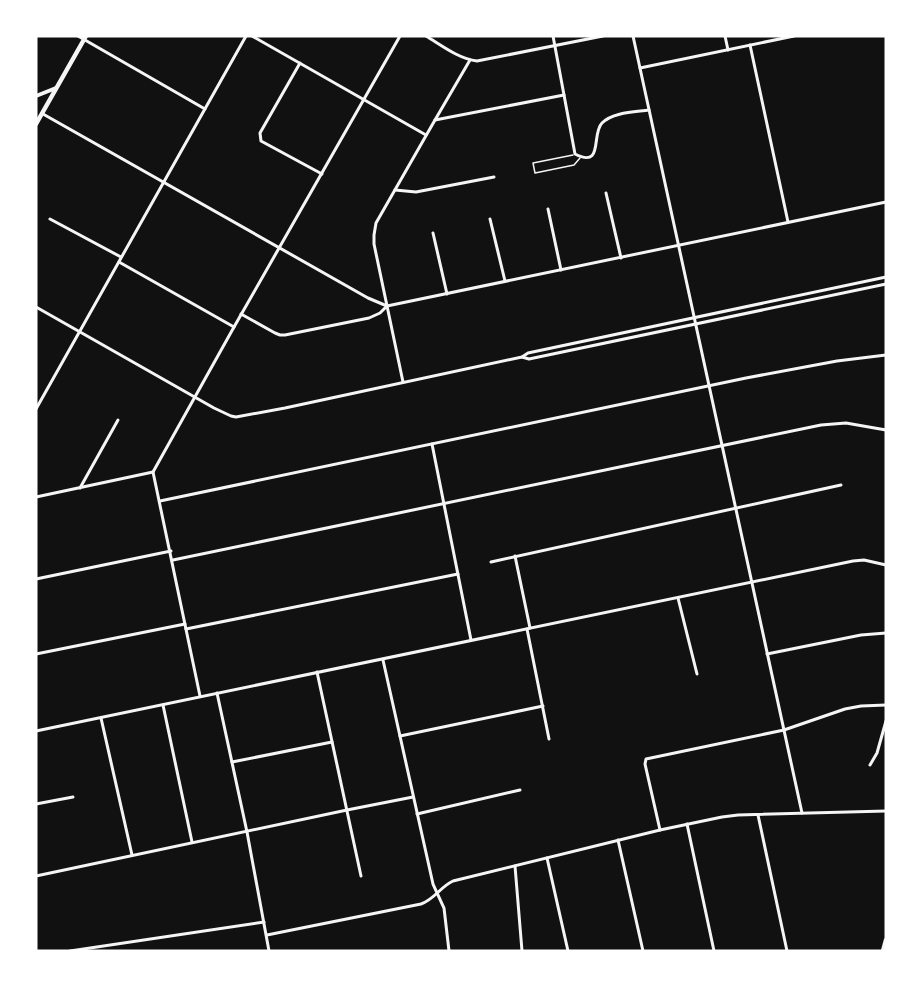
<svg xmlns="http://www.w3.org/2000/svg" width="922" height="987" viewBox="0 0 922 987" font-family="Jost,sans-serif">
<rect width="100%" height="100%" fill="#111"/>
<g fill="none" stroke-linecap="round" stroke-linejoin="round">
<polyline stroke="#f5f5f5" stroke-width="1.5" points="573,155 533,163 535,173 574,165 580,158"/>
<g stroke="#f5f5f5" stroke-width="3">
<polyline points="78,36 205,109"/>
<polyline points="252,36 426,135"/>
<path d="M426,36C441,45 459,59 477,61L603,36"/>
<path d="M553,36L575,154C604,169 591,134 602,123C613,112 635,112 649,110"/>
<polyline points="633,36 802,813"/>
<polyline points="725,36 728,50"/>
<polyline points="750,45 788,222"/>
<polyline points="300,63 260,133 261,141 322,174"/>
<polyline points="640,68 794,36"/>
<polyline points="43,114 368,298 387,306 886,202"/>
<polyline points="435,120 564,95"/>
<polyline points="395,190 416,192 494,177"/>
<polyline points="606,193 621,258"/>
<polyline points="548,209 561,270"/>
<polyline points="50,219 121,257"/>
<polyline points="490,219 505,281"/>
<polyline points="433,233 447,294"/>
<polyline points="119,262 234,327"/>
<polyline points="36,307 214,408 231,416 236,417 285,408 522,357 528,353 886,277"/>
<polyline points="241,314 275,333 280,335 285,335 369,318 380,313 387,306"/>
<polyline points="522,357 529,359 886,284"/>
<polyline points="403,382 374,244 374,235 376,223 435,120 470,60"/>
<polyline points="36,409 246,36"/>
<polyline points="432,444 471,640"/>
<polyline points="80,488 118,420"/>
<polyline points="36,497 153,472"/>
<polyline points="160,501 746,378 837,361 886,355"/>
<polyline points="515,556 530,628"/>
<polyline points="173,560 821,425 846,423 886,430"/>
<polyline points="491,562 841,485"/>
<polyline points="36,579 171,551"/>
<polyline points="678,598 697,674"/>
<polyline points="186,629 458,574"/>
<polyline points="527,629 549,739"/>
<polyline points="36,654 185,624"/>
<polyline points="767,654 861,635 886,633"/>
<polyline points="383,660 433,884 444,908 449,951"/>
<polyline points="317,672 361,876"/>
<polyline points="217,693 247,832 269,951"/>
<polyline points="200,696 153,472 234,327 400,36"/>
<polyline points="163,705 192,842"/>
<polyline points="101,718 132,855"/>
<polyline points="36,731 853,561 864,560 886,565"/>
<polyline points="400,736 543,706"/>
<polyline points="232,762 332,742"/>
<polyline points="870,765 877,753 886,721"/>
<polyline points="36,804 73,797"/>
<polyline points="417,814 520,790"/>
<polyline points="758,815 787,951"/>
<polyline points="687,824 714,951"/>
<polyline points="660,830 645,764 646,759 784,730 845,709 861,706 886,705"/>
<polyline points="618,840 643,951"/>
<polyline points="547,858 568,951"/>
<polyline points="515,866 522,951"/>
<polyline points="36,876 347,810 413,797"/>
<path d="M267,935L421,904C435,899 440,887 453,881L660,830L722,817L738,815L886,811"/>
<polyline points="70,951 264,922"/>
</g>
<polyline stroke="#f5f5f5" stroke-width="4" points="36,96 56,88"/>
<g stroke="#f5f5f5" stroke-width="4.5">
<polyline points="36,124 86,36"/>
<polyline points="883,951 886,940"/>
</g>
</g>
<rect width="922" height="987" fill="none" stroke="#ffffff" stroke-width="75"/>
</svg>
